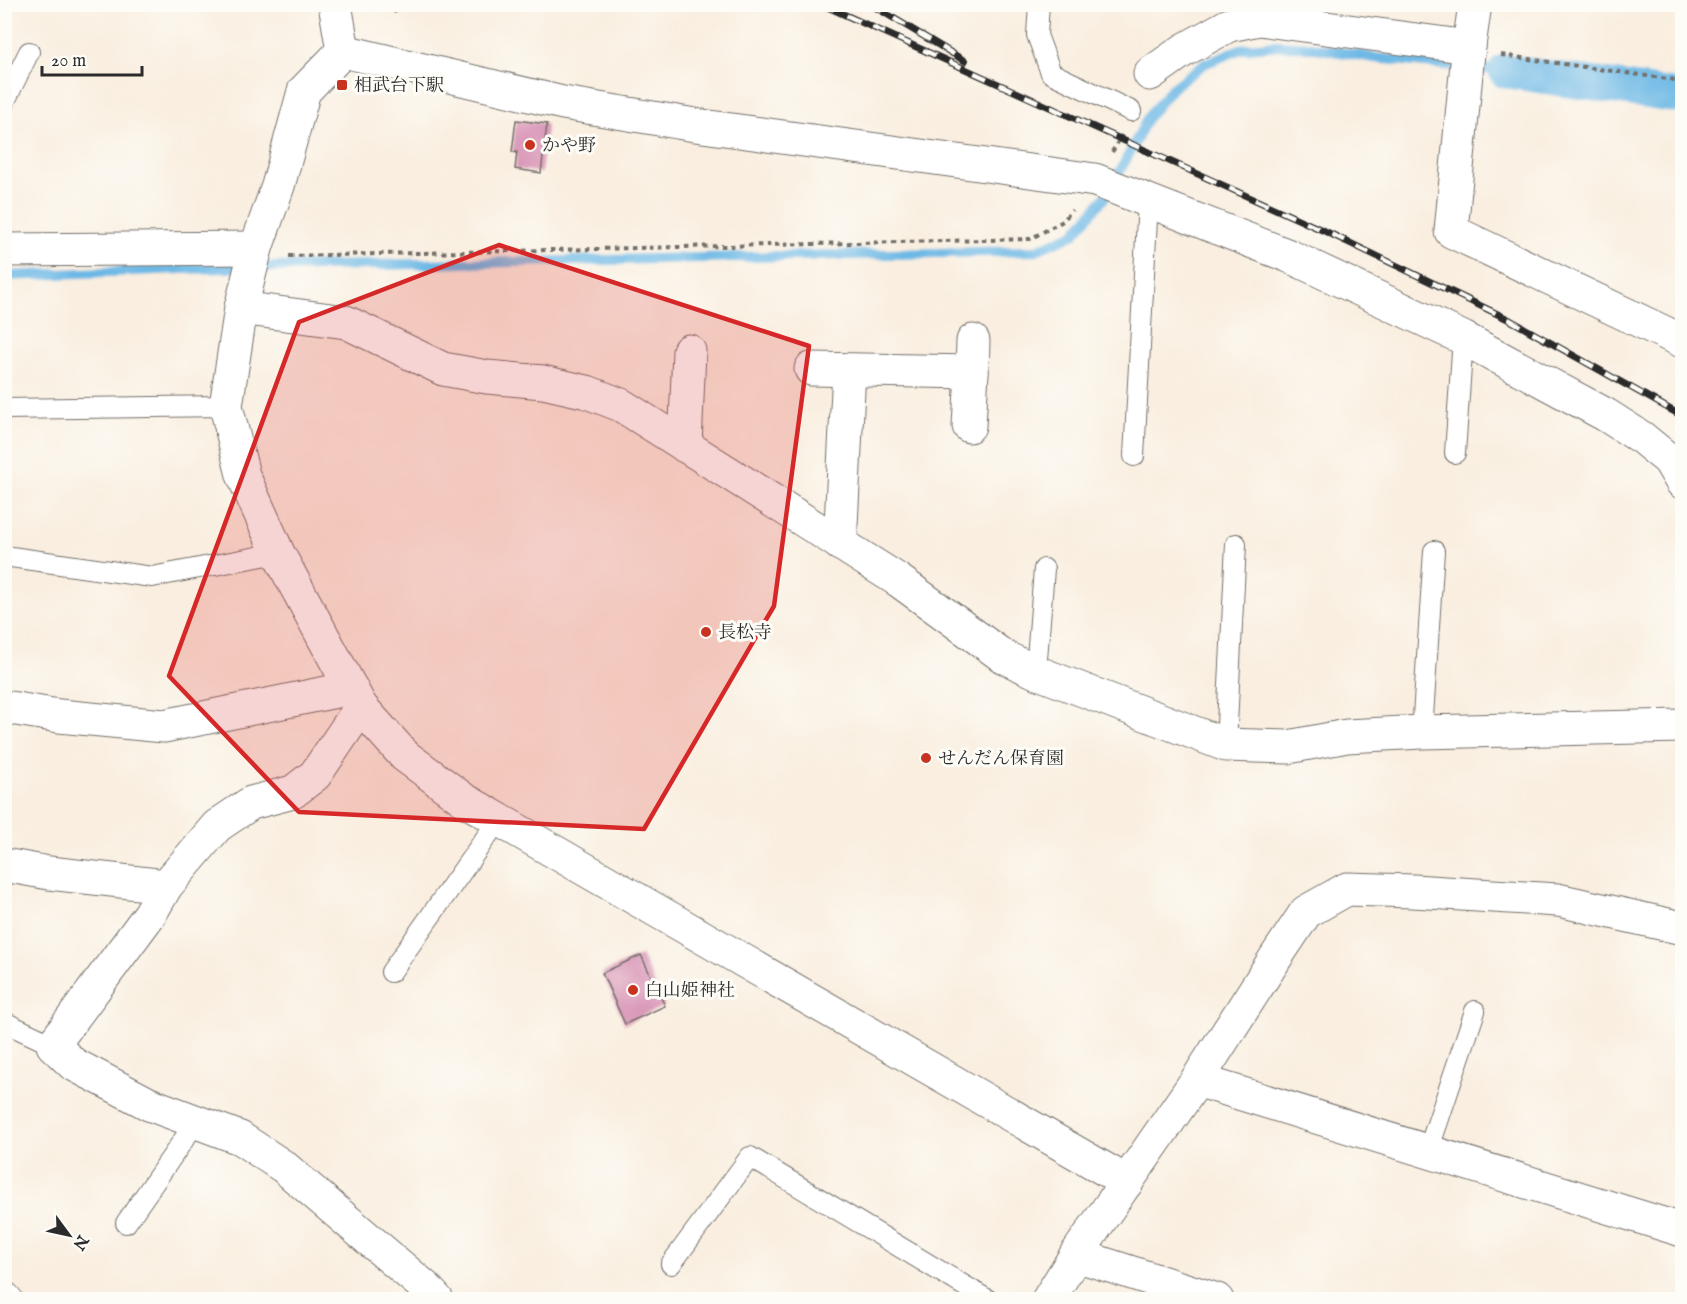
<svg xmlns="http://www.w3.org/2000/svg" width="1687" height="1304" viewBox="0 0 1687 1304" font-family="'IM FELL English','Noto Serif JP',serif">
<rect width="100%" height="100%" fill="#fdfcf7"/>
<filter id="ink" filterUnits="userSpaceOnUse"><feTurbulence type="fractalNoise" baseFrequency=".0167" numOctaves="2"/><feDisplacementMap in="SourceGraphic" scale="12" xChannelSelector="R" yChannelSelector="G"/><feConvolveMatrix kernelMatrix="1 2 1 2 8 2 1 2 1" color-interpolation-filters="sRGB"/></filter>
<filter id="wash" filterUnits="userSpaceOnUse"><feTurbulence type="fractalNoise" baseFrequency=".008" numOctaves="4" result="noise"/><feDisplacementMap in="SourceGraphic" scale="24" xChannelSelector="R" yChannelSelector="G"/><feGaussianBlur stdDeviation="1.35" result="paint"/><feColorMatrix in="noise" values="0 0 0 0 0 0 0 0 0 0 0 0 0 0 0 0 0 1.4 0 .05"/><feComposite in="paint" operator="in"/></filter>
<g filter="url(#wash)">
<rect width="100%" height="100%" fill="#f9eedf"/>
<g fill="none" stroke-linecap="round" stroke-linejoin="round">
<polyline stroke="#6cb8e5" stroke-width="10" points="4,276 181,269 1034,251 1074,234 1110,191 1148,117 1172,88 1204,64 1241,49 1276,45 1310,47 1375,58 1505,71"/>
<polyline stroke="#6cb8e5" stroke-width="34" points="1505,71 1682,97"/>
</g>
<g id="blocks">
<g fill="#d68db1">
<polygon points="516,120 547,124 541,173 515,169 517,152 512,152"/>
<polygon points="641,955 665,1006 625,1024 602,973"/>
</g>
</g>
</g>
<g filter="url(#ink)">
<use href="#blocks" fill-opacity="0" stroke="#736f6a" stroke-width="1.5"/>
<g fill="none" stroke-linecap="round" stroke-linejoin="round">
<g stroke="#736f6a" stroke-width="22">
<g id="service">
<polyline points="1039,4 1037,35 1051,73 1131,111"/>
<polyline points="4,103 29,52"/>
<polyline points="4,409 226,406"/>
<polyline points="1455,453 1463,338"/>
<polyline points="1134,456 1148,201"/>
<polyline points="4,556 152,577 278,553"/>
<polyline points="1036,672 1044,569"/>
<polyline points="1422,732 1434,551"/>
<polyline points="1226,745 1236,544"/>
<polyline points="391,972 499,819"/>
<polyline points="4,1022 53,1045"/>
<polyline points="1428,1151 1475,1011"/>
<polyline points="126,1223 196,1122"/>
<polyline points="671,1264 750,1157 988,1300"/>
</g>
</g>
<g stroke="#736f6a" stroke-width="35">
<g id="minor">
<polyline points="335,4 343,51"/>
<polyline points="343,51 304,91 278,186 256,248 241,308 226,406 243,475 278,553 361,707 405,756 463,799 1127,1182"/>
<polyline points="343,51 563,103 695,125 1095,180 1289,256 1463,338 1606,415 1642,438 1669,460 1682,482"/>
<polyline points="1468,53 1451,231 1682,341"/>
<polyline points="1150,74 1184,50 1229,25 1259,19 1469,47"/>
<polyline points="4,250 256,248"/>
<polyline points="241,308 346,322 443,369 487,377 543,382 587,392 621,405 898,580 1004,657 1036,672 1226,745 1288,747 1347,736 1422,732 1682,726"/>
<polyline points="811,369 972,372 973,341"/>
<polyline points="969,426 972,372"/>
<polyline points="685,446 689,351"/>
<polyline points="840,544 849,371"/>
<polyline points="4,707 59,716 164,726 351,688"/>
<polyline points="361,707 315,775 293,792 251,803 217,826 166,886 150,914 53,1045 73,1064 149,1104 240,1138 284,1167 426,1288 437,1300"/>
<polyline points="4,865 49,873 166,886"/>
<polyline points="1197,1080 1682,1230"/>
<polyline points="1076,1255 1217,1300"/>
<polyline points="4,1298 6,1300"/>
<polyline points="1048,1300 1076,1255 1197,1080 1278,954 1306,912 1347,889 1413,891 1558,900 1682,928"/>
</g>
</g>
<g stroke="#736f6a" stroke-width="35">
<polyline id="tertiary" points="1468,53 1475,4"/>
</g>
<g stroke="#736f6a" stroke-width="4" stroke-dasharray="4.5 4.5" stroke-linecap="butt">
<polyline points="390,4 396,13"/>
<polyline points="1501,55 1682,81"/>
<polyline points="1112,152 1122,135"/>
<polyline points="289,256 1030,239 1063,221 1072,210"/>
</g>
<use href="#service" stroke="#fff" stroke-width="20"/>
<use href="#minor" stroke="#fff" stroke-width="33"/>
<use href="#tertiary" stroke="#fff" stroke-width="33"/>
<g stroke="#2b2b2b" stroke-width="7">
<g id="rail">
<polyline points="821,4 1331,234 1510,320 1682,416"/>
<polyline points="870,4 965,61"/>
</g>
</g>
<use href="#rail" stroke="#fdfcf7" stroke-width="4.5" stroke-dasharray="14" stroke-linecap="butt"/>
</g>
</g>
<path fill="#d62828" fill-opacity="0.2" stroke="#d62828" stroke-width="4.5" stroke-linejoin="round" d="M499,245L809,346L774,606L644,829L299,812L169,676L299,322Z"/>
<g fill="#c8321e" stroke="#fdfcf7" stroke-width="2">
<rect x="336" y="79" width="12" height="12" rx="3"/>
<circle cx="530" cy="145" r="6"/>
<circle cx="706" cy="632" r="6"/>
<circle cx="926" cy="758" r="6"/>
<circle cx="633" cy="990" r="6"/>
</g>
<g text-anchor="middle" stroke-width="6" stroke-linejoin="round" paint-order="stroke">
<g font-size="18" fill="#2b2b2b" stroke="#fdfcf7" text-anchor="start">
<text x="354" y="91">相武台下駅</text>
<text x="542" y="151">かや野</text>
<text x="718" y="638">長松寺</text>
<text x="938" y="764">せんだん保育園</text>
<text x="645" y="996">白山姫神社</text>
</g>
</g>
<rect width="1687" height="1304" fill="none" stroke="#fdfcf7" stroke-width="24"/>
<g transform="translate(69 1235) rotate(123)" stroke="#fdfcf7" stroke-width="4.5" paint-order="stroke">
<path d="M0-4.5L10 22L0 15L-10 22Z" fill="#2b2b2b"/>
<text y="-9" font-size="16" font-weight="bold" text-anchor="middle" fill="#2b2b2b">N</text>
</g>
<path d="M42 66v9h100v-9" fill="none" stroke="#2b2b2b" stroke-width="3"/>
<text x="51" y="66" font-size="18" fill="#2b2b2b" stroke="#fdfcf7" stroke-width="4.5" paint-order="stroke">20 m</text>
</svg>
